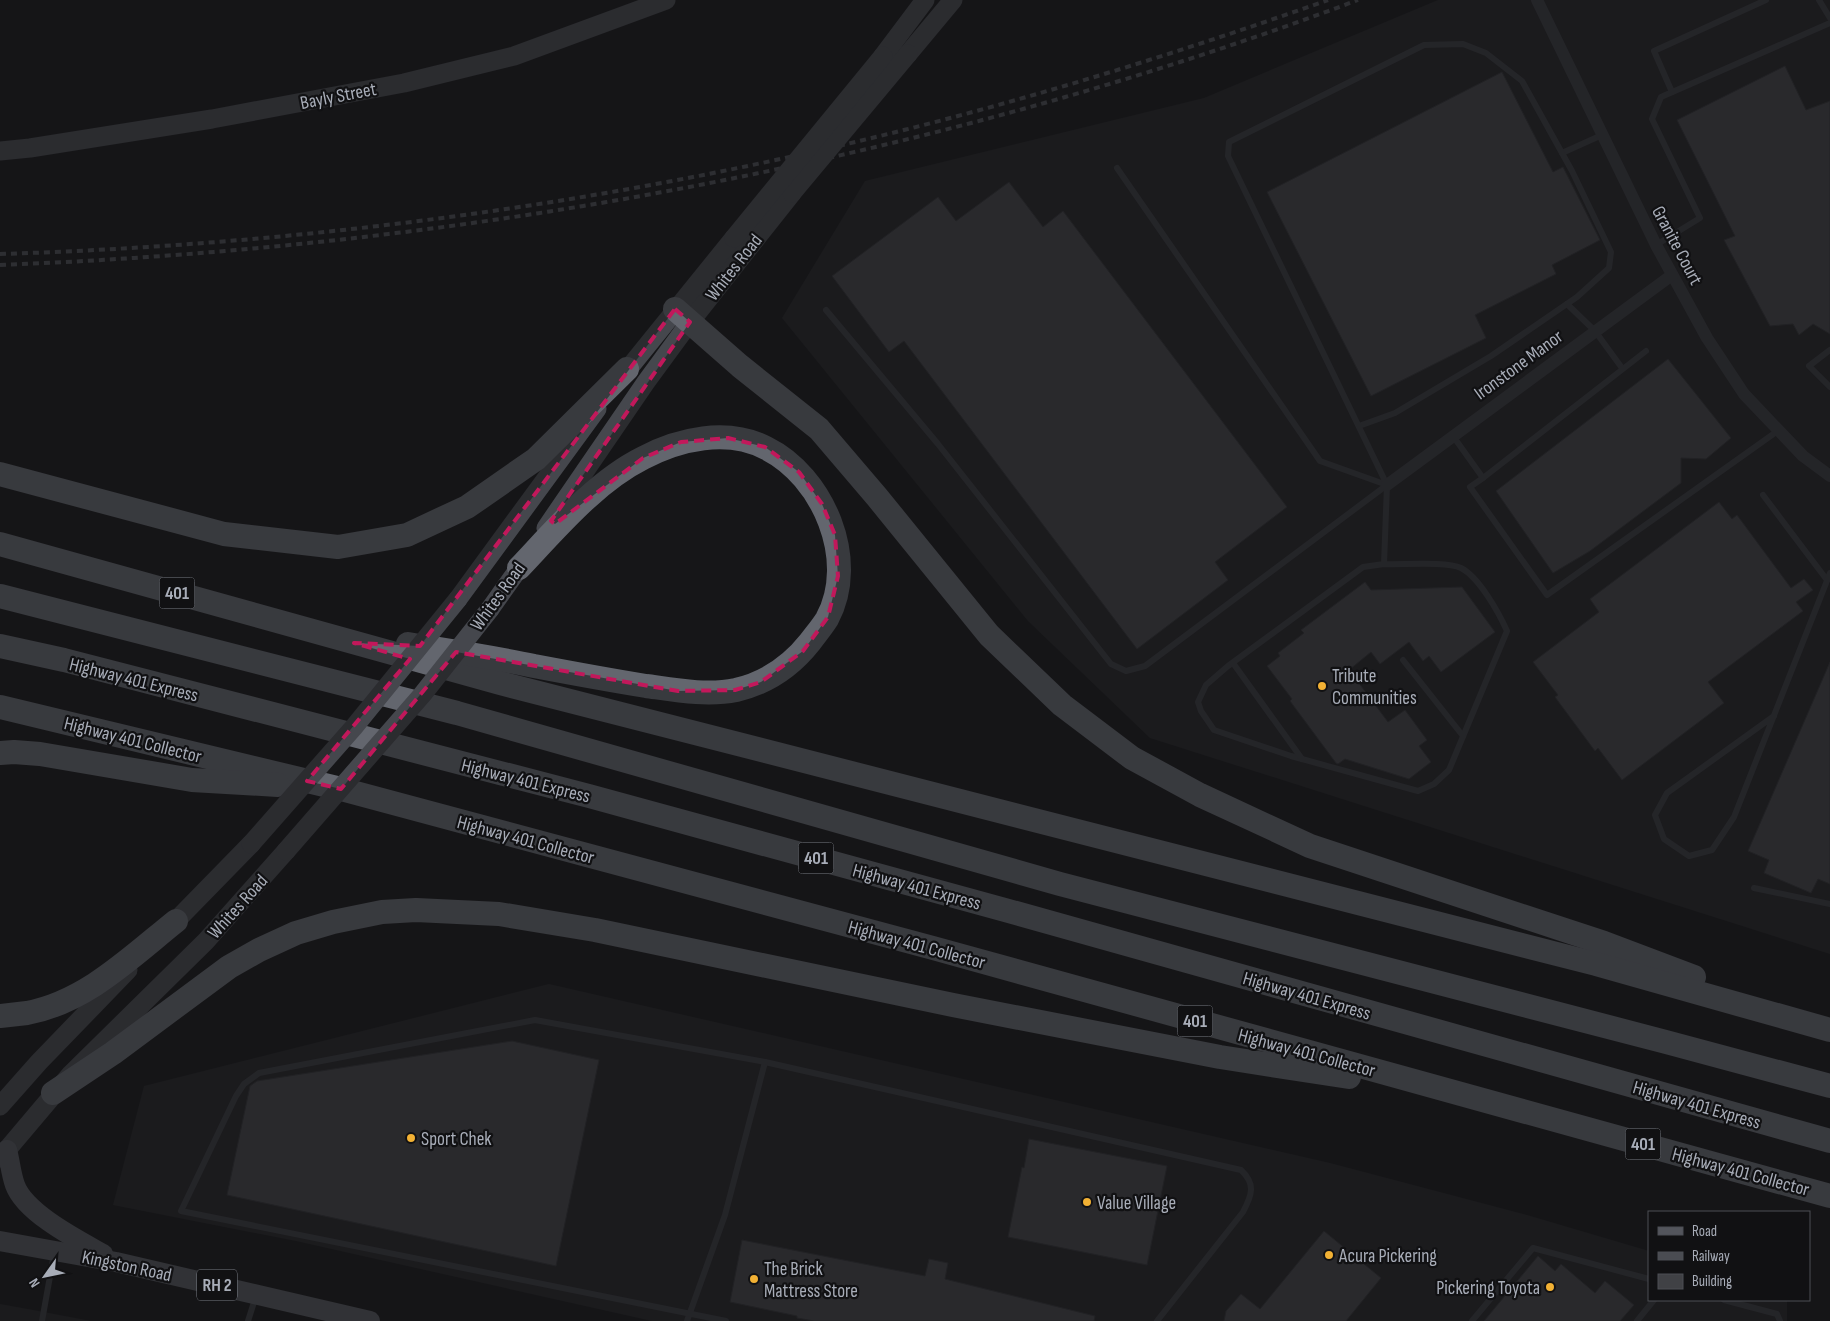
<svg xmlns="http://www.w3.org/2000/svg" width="1830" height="1321" viewBox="0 0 1830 1321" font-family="'Sofia Sans Condensed',sans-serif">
<rect width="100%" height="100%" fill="#161618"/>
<g fill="#222225">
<polygon points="1438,0 1830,0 1830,954 1150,738 1028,621 782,318 865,181 1204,98"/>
<polygon points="549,984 1330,1163 1527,1215 1649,1251 1649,1300 1787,1300 1787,1321 652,1321 296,1241 113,1205 144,1086"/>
<polygon points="0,1304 33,1310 91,1321 0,1321"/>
</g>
<g fill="#404145" stroke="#303034">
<polygon points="1785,66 1806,110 1830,101 1830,334 1813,324 1799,335 1793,324 1770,326 1724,240 1735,236 1677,120"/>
<polygon points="1502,72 1553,172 1563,167 1600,240 1552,265 1556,274 1475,315 1486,338 1371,396 1267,192"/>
<polygon points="1009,182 1043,227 1063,211 1287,507 1215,562 1228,580 1137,649 904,341 889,352 832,276 938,197 956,221"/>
<polygon points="1668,359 1731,438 1706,459 1681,458 1681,483 1590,551 1553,573 1496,491"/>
<polygon points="1719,502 1732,519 1737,515 1791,588 1804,579 1813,590 1796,602 1803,611 1708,682 1724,703 1622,780 1598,748 1595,751 1555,697 1558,695 1533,662 1599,612 1590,599"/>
<polygon points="1365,582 1371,590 1462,587 1495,632 1441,672 1429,656 1423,661 1409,642 1380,664 1371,652 1349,670 1388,722 1405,710 1427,740 1419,746 1431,762 1409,779 1345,759 1338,764 1336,763 1290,701 1292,699 1267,666 1280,656 1278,653 1304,633 1301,630"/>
<polygon points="1830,662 1830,884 1818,879 1811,893 1764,873 1769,860 1748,851"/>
<polygon points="512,1041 599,1060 556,1266 227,1195 250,1086 257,1081"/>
<polygon points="1029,1139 1167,1166 1147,1265 1008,1237 1022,1167 1024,1168"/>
<polygon points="1324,1231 1381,1278 1346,1321 1224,1321 1226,1311 1241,1294 1260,1309"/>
<polygon points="742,1240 925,1276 929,1259 948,1263 945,1279 1095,1316 1094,1321 814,1321 797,1318 797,1316 730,1302"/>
<polygon points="1538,1256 1555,1271 1561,1264 1595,1293 1605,1281 1634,1305 1620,1321 1484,1321"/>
</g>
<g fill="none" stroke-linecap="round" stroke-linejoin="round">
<g stroke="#37383d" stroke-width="6">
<polyline points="1819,0 1830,18"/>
<polyline points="1672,92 1654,51 1766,0"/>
<polyline points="1562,153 1602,135"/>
<polyline points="1117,168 1320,461 1387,485"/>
<polyline points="1656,245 1700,218 1652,119 1661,97 1830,23"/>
<polyline points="1567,304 1595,331 1622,368"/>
<polyline points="826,310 938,444 1111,664 1126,671 1145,666 1387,485"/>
<polyline points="1830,350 1809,366 1830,387"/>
<path d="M1359,426L1395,413L1491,356L1577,297L1609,268L1611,252L1572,171L1522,81L1486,53L1463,44L1424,45L1229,142L1228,156L1387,485L1384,564C1401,565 1446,561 1461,568C1479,577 1499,613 1507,631L1449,770L1434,784L1418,791L1291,756L1214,730L1201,711L1198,702L1206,685L1228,666L1363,567L1384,564"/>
<polyline points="1453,436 1483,478 1470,487 1547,595 1779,430"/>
<polyline points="1483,478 1646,351"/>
<polyline points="1763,495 1827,580"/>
<polyline points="1403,660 1463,736"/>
<polyline points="1233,663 1302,759"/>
<polyline points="1774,716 1667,793 1655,815 1664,839 1689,856 1712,850 1734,817 1830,573"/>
<polyline points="1754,888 1830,904"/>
<polyline points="1724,1300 1777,1314 1780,1321"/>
<polyline points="42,1321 54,1254"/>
<polyline points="248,1321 256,1296"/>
<path d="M687,1321L725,1215L765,1062L1241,1170C1256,1184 1252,1195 1243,1212L1157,1321"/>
<polyline points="726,1321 181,1211 236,1096 244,1084 259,1073 535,1020 765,1062"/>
<polyline points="1472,1321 1533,1248 1649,1279"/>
<polyline points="1637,1321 1654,1300"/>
</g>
<g stroke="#37383d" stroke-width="12">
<polyline points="1537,0 1656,245 1707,338 1744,394 1803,456 1830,476"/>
<polyline points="1387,485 1672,275"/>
</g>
<g stroke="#45474d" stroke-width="19">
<polyline points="908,54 953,0"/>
<polyline points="883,56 925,0"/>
<polyline points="0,151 30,148 212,119 404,83 514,56 666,0"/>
<polyline points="620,379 734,238"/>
<polyline points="546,528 646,382 690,322 792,193"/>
<polyline points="458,599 597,409"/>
<polyline points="490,609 527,557"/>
<polyline points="166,931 251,844"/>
<polyline points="0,1106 39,1062 128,970"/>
<polyline points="0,1158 71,1074 206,941 286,851"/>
</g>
<g stroke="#53555c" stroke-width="20">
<path d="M7,1150C10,1161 11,1174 15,1185C25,1213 78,1240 103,1254"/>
<polyline points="0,1241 116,1262 370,1321"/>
</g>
<g stroke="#63666e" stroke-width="24">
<polyline points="675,309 740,366 819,429 877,497 989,635 1062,705 1132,758 1200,795 1310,846 1604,943 1694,977"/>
<polyline points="0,474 224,534 338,547 407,535 467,507 536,459 627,369"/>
<polyline points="0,544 500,683 1596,964 1830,1030"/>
<polyline points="0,596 457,713 1060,884 1666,1042 1830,1086"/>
<path d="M408,644C450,651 492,657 534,666C571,673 609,680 646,686C675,690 707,696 736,690C766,683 791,666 810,642C816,634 822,627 827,619C859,560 823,476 766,448C727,428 679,439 643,458C595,482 555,530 519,568"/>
<polyline points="0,646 64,660 589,796 1005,910 1830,1141"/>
<polyline points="0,707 341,789 933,948 1830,1196"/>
<polyline points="0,753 14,752 40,754 192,780 278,785"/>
<path d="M0,1016C9,1015 18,1014 27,1013C86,1002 131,957 176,921"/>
<polyline points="53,1093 113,1053 229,967 259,950 296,933 333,922 382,912 416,910 499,914 595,930 953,1005 1220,1057 1349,1077"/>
</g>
<g stroke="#4a4c52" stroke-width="4" stroke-dasharray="6 5" stroke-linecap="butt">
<path d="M0,254C262,246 529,214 785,158C969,118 1150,63 1328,0"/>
<path d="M0,265C463,247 924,163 1358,0"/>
</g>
<g stroke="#45474d" stroke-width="19">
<polyline points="792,193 908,54"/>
<polyline points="734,238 883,56"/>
<polyline points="251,844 354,727 458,599"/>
<polyline points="286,851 422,695 490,609"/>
</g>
</g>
<path d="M0 0H1830V1321H0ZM675,309L690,322L551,521L555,524L643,458L681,442L728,438L765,447L799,472L822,504L835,535L838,576L828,617L803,651L761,682L735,690L678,691L456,652L341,789L307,781L410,659L354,643L420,646Z" fill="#161618" fill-opacity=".55" fill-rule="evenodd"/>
<path fill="none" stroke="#c2185b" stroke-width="4" stroke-dasharray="10 6" stroke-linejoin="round" d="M675,309L690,322L551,521L555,524L643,458L681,442L728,438L765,447L799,472L822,504L835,535L838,576L828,617L803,651L761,682L735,690L678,691L456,652L341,789L307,781L410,659L354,643L420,646Z"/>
<g fill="#f2b134" stroke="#111113" stroke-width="2">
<circle cx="1322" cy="686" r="5"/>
<circle cx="411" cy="1138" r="5"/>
<circle cx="1087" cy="1202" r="5"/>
<circle cx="1329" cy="1255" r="5"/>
<circle cx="754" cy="1279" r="5"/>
<circle cx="1550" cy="1287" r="5"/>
</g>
<g text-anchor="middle" stroke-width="4.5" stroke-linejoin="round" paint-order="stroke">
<g fill="#111113" stroke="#7b7e86" stroke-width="1">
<rect x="159.5" y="577.5" width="35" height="31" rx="4"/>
<rect x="798.5" y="842.5" width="35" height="31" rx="4"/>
<rect x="1177.5" y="1005.5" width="35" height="31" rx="4"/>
<rect x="1625.5" y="1128.5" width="35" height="31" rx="4"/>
<rect x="197" y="1269.5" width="40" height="31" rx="4"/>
</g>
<g font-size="18" font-weight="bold" fill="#a8adb8">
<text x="177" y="599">401</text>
<text x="816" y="864">401</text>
<text x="1195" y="1027">401</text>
<text x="1643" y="1150">401</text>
<text x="217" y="1291">RH 2</text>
</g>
<g font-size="19" fill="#a8adb8" stroke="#111113">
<text transform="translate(338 95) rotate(-11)" y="7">Bayly Street</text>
<text transform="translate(1678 245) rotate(62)" y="7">Granite Court</text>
<text transform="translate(733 267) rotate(-52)" y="7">Whites Road</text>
<text transform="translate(1518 364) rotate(-36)" y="7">Ironstone Manor</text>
<text transform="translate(497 596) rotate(-54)" y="7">Whites Road</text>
<text transform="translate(134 679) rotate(14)" y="7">Highway 401 Express</text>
<text transform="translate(133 739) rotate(14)" y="7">Highway 401 Collector</text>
<text transform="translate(526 780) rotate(14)" y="7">Highway 401 Express</text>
<text transform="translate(526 839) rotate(15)" y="7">Highway 401 Collector</text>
<text transform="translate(917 886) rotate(15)" y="7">Highway 401 Express</text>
<text transform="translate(237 906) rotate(-48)" y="7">Whites Road</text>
<text transform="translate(917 944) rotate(15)" y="7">Highway 401 Collector</text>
<text transform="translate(1307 995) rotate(16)" y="7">Highway 401 Express</text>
<text transform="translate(1307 1052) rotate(15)" y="7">Highway 401 Collector</text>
<text transform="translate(1697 1104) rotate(16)" y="7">Highway 401 Express</text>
<text transform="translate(1741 1171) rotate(15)" y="7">Highway 401 Collector</text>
<text transform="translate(127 1265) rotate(12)" y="7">Kingston Road</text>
</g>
<g font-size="19" fill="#a8adb8" stroke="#111113" text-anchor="start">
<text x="1332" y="682">Tribute<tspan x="1332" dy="22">Communities</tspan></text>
<text x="421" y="1145">Sport Chek</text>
<text x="1097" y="1209">Value Village</text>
<text x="1339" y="1262">Acura Pickering</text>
<text x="764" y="1275">The Brick<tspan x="764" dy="22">Mattress Store</tspan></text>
<text x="1540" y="1294" text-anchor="end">Pickering Toyota</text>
</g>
</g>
<rect x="1648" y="1211" width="162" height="90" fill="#111113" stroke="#4d4f55"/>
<rect x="1658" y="1227" width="25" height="8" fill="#53555c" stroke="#4d4f55"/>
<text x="1692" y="1236" font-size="15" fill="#a8adb8">Road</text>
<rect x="1658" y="1252" width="25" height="8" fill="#4a4c52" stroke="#4d4f55"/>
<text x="1692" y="1261" font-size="15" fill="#a8adb8">Railway</text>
<rect x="1658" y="1274" width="25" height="15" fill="#404145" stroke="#4d4f55"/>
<text x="1692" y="1286" font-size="15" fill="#a8adb8">Building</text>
<g transform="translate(45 1276) rotate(237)" stroke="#111113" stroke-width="4" paint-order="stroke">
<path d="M0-4L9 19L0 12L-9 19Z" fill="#a8adb8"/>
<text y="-8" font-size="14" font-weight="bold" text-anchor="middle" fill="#a8adb8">N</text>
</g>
</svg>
